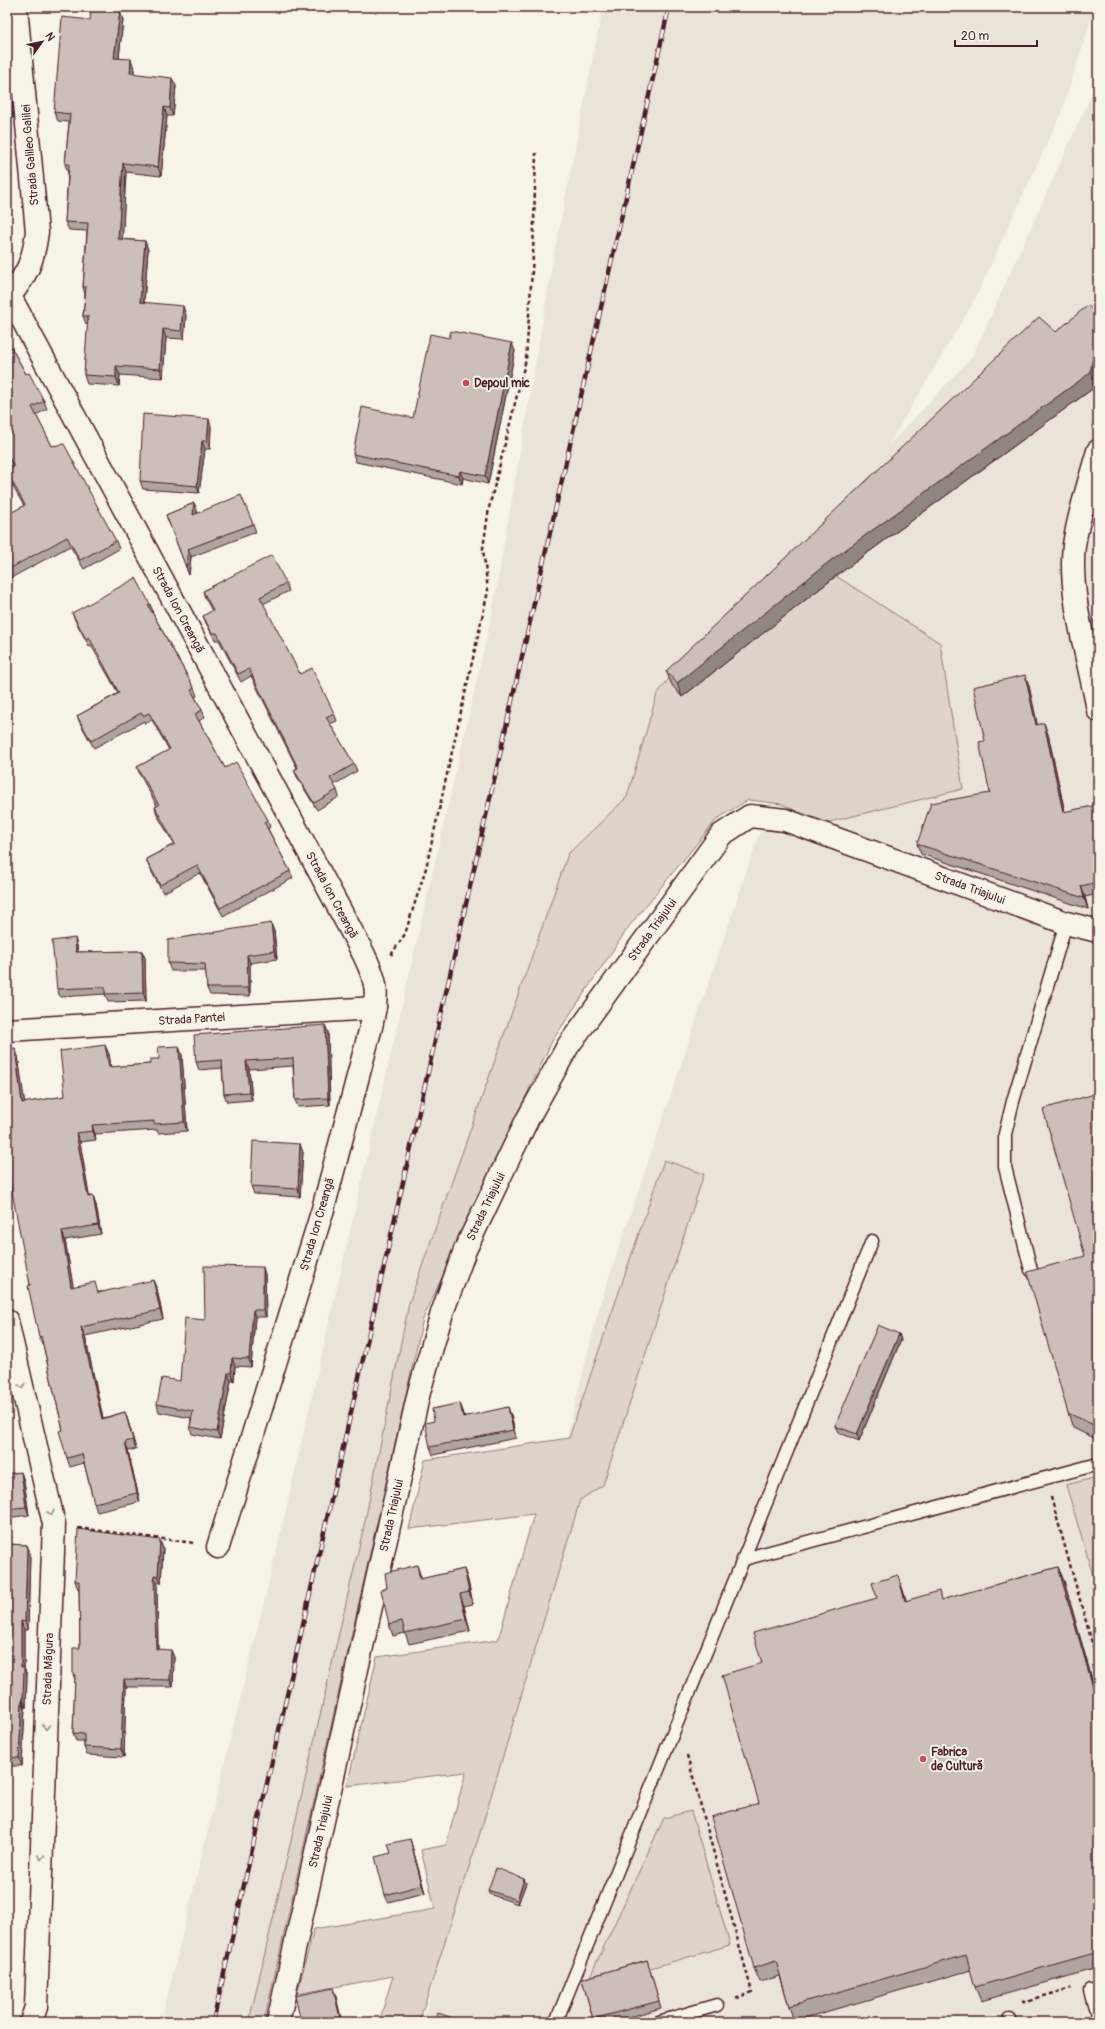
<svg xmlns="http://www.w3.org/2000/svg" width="1105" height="2029" viewBox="0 0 1105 2029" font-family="Pangolin,sans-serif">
<rect width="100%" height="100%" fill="#f7f3e8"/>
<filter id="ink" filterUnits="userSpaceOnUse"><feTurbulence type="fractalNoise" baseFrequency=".025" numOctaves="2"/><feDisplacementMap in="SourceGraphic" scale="8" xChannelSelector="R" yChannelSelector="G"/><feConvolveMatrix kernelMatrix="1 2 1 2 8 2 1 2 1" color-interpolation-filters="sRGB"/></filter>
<g filter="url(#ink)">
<polygon fill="#eae3da" points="603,7 1095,7 1061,113 974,301 888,446 972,357 1098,80 1098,2022 423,2022 599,1307 772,796 686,666 796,546 686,657 657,694 627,797 568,854 409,1303 365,1521 249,2022 161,2022 279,1540 492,614 554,255"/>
<g fill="#ded4cc" stroke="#947a7c">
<polygon points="836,576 940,643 963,789 821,824 782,804 748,800 717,819 630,925 552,1041 488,1176 423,1319 264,2022 249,2022 365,1521 409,1303 568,854 627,797 657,694 686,657"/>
<polygon points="664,1160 704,1174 603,1485 580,1500 479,1836 419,2022 379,2022 393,1976 297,1994 314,1929 435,1909 421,1850 446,1845 466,1772 347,1786 377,1657 498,1640 534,1514 409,1529 425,1460 569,1438"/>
<polygon points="1098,1477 1098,1592 1066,1485"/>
<polygon points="691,1811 730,1945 585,1987 664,1818"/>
</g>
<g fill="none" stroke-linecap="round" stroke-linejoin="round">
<g stroke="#4a1f2b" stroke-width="15">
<g id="lane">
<polyline points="1081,510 1098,506"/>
<polyline points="1031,1270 1005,1167 1005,1134 1013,1101 1066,923"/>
<polyline points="744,1559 1098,1464"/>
<polyline points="1090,1991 1098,2019"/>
<polyline points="1010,2019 1011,2022"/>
<polyline points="556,2022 872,1241"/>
<polyline points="659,2022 717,2005"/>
</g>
</g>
<g stroke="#4a1f2b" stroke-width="25">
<g id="street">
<path id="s1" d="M7,291L361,949C378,982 379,992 371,1027L323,1209L218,1547"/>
<path d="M7,295L10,296C28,272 33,262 37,232L16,7"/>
<path d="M1098,451C1089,482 1079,513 1074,545C1068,595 1089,660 1098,710"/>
<path id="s2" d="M7,1030L375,1008"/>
<polyline points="7,1321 54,1524 36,2007 31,2022"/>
<path id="s3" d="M278,2022L419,1392L442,1313L465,1250L527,1120L568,1046L721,835L750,816L785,820L1066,923L1098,931"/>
</g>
</g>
<g stroke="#4a1f2b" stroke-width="2.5" stroke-dasharray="4 3" stroke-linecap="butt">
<polyline points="391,955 405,934 426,868 488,591 483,548 489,508 526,359 533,256 536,153"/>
<polyline points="1051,1497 1098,1664"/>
<polyline points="78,1528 194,1543"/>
<polyline points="687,1755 752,1992 735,1999"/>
<polyline points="1022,2002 1071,1988"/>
</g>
<use href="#lane" stroke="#f7f3e8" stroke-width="12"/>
<use href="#street" stroke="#f7f3e8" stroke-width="22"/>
<g stroke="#4a1f2b" stroke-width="4.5">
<polyline id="rail" points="213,2022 669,7"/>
</g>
<use href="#rail" stroke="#f7f3e8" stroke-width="3" stroke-dasharray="9" stroke-linecap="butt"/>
</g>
<g fill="#afa49f" stroke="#4a1f2b">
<polygon points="90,20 123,20 119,58 134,68 134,74 176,86 173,116 167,116 161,176 126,172 122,239 145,241 148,250 144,303 186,315 184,339 166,338 163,378 120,375 119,386 87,384 84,375 88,325 86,324 83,316 85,294 83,287 87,231 69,230 65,222 68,173 65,164 69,122 58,121 54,112"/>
<polygon points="7,55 14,118 7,119"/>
<polygon points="7,340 26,374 44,401 47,409 36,415 52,446 116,541 119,549 84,569 70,546 7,580 7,515 24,506 9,480 7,473 13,468 7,456"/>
<polygon points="515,351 488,484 463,478 462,484 356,462 353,454 413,418"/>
<polygon points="1095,387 836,576 682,697 672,685 666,671"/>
<polygon points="211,426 210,449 205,449 199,493 143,489 140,481"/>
<polygon points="194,503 197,511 197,513 253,524 256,532 191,557 189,575 166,515"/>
<polygon points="286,583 289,591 263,604 300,674 334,713 337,721 330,724 354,764 357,771 334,785 337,790 339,797 317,810 297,777 294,770 297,768 251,676 241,682 219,640 215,640 206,623 203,616 212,611 205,598 203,591"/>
<polygon points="150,604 153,611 152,612 194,688 197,696 195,697 202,710 205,717 199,721 225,768 268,820 270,827 268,829 290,871 293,878 223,916 200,873 163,893 149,867 146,859 174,844 157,815 155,807 157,806 140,775 137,767 169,750 152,720 145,724 144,721 94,748 80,723 77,716 118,693 91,645 89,646 75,620 72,613"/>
<polygon points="1029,686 1037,725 1048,734 1065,812 1098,805 1098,894 1085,897 1088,909 921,854 917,844 990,793 985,741"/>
<polygon points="274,931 277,959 250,963 250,996 210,995 207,988 206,971 171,971 168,963"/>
<polygon points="75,938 77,946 78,952 142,951 145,958 146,1001 108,1002 105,994 60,997 57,989"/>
<polygon points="325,1025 328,1032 330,1105 298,1107 295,1100 293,1066 249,1069 252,1100 227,1102 224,1094 222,1068 199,1070 196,1062"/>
<polygon points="109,1054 111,1067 150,1064 159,1059 182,1055 187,1131 158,1133 157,1130 95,1134 96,1140 80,1142 89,1197 96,1205 101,1234 65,1240 73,1287 99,1292 157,1289 163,1319 85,1336 103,1418 125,1412 128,1421 136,1449 128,1451 140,1502 97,1512 94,1503 84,1463 70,1467 67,1458 63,1430 43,1345 42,1345 39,1337 30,1285 18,1056 24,1103 65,1096"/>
<polygon points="1098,1093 1098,1440 1073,1428 1068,1413 1085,1256"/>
<polygon points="303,1152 300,1197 254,1194 251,1186"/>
<polygon points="265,1274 266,1317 255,1317 251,1367 235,1366 234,1381 231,1381 220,1439 192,1434 190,1427 191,1418 159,1412 157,1404 180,1381 205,1320"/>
<polygon points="899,1334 901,1340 859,1441 838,1432 835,1426"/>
<polygon points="463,1411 464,1416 511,1415 516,1438 433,1455 430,1447 434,1421"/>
<polygon points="21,1472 24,1481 29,1515 7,1518 7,1474"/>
<polygon points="7,1544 27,1545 30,1553 28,1630 24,1630 24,1668 27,1675 26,1708 25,1708 22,1766 7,1766"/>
<polygon points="163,1548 161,1583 157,1583 158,1649 174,1657 173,1687 126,1687 124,1757 87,1755 84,1747 84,1741 76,1741 73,1733 75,1680 73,1674 80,1648 79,1589 78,1589 75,1581"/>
<polygon points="1058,1567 1064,1581 1098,1700 1098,1968 981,2001 975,1987 971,1970 794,2021 789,2006 780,1976 760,1982 754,1968 759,1803 877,1598 898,1575 906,1601 942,1600"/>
<polygon points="464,1569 468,1581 473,1604 464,1606 470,1631 409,1644 405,1633 393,1636 389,1624 421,1577 421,1579"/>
<polygon points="410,1839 412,1846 425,1893 388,1902 385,1895"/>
<polygon points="524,1879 526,1883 518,1904 489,1894 488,1890"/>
<polygon points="7,1884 9,1889 7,1890"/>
<polygon points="647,1960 661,2008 613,2022 594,2022 582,1979"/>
</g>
<g fill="#8f8682" stroke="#4a1f2b">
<polygon points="120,11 123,20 118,66 114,58"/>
<polygon points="7,55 14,118 11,110 7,73"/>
<polygon points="131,59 134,68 133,82 130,73"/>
<polygon points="172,78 176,86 173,116 170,108"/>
<polygon points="164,107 167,116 161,176 158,167"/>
<polygon points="123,163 126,172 122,247 118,239"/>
<polygon points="145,241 148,250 143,311 140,302"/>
<polygon points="183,306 186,315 184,339 181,331"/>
<polygon points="163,329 166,338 163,378 160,369"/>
<polygon points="1098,332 1098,372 1095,387 836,576 682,697 677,683"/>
<polygon points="512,343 515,351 488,484 485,476"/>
<polygon points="116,366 120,375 119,386 116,377"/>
<polygon points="209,419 211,426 210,449 207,441"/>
<polygon points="202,441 205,449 199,493 197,486"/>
<polygon points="460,471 463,478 462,484 459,476"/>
<polygon points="194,503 197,511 196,523 193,515"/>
<polygon points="188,549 191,557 189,575 186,567"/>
<polygon points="1025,675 1029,686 1040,736 1036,725"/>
<polygon points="1044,723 1048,734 1067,823 1063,812"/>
<polygon points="1081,886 1085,897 1088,909 1084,898"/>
<polygon points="271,923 274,931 277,959 274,951"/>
<polygon points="75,938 77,946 78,960 76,952"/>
<polygon points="142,951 145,958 146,1001 143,993"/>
<polygon points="247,955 250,963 250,996 248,988"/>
<polygon points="325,1025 328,1032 330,1105 328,1098"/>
<polygon points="105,1045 109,1054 112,1076 109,1067"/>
<polygon points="179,1046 182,1055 187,1131 184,1122"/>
<polygon points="15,1048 18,1056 26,1112 22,1103"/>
<polygon points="246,1061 249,1069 252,1100 249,1092"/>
<polygon points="92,1125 95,1134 96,1140 93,1131"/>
<polygon points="76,1133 80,1142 91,1206 88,1197"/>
<polygon points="300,1144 303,1152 300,1197 298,1189"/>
<polygon points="93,1196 96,1205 101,1234 98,1225"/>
<polygon points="62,1231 65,1240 75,1296 71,1287"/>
<polygon points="263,1267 265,1274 266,1317 263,1310"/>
<polygon points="153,1280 157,1289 163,1319 160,1310"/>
<polygon points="253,1310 255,1317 251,1367 249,1359"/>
<polygon points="81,1327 85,1336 105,1428 102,1419"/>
<polygon points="899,1334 901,1340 859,1441 857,1434"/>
<polygon points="232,1358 235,1366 234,1381 231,1373"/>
<polygon points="228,1373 231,1381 220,1439 217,1432"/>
<polygon points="460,1403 463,1411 465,1424 463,1417"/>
<polygon points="508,1407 511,1415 516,1438 513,1430"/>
<polygon points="125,1412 128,1421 136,1449 133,1440"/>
<polygon points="125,1442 128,1451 140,1502 137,1493"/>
<polygon points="21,1472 24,1481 29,1515 26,1507"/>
<polygon points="160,1540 163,1548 161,1583 158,1576"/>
<polygon points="27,1545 30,1553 28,1630 25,1622"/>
<polygon points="417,1565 421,1577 424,1591 420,1579"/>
<polygon points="1058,1567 1064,1581 1098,1700 1098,1704"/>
<polygon points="464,1569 468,1581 473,1604 469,1592"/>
<polygon points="154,1575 157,1583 158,1657 156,1649"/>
<polygon points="898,1575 903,1590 911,1615 905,1601"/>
<polygon points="460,1594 464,1606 470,1631 466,1619"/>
<polygon points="21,1621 24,1630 24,1668 27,1675 26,1708 23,1700 21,1667"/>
<polygon points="171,1650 174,1657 173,1687 170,1680"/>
<polygon points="124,1679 126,1687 124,1757 121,1749"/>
<polygon points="22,1700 25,1708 22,1766 19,1758"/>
<polygon points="410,1839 412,1846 425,1893 422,1885"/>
<polygon points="524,1879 526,1883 518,1904 517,1900"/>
<polygon points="333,1988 336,1996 342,2022 341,2022"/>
</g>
<g fill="#ccbfb9" stroke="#4a1f2b">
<polygon points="91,8 120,11 114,58 131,59 130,73 172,78 170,108 164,107 158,167 123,163 118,239 145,241 140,302 183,306 181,331 163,329 160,369 116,366 116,377 84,375 88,316 83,316 86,287 83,287 88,223 65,222 69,164 65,164 70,114 54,112 62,17 90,20"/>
<polygon points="7,73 11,110 7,111"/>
<polygon points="1088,305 1098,317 1098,332 1090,373 830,561 677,683 666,671 1039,317 1056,332"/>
<polygon points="451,331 512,343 485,476 460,471 459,476 353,454 362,407 413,418 430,334 449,338"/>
<polygon points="7,340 26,374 29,373 44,401 32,407 52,446 64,444 116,541 80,560 67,537 7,570 7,515 25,505 7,472 7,471 14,467 7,453"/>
<polygon points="143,414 209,419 207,441 202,441 197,486 140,481"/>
<polygon points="241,495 253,524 188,549 186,567 166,515 194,503 193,515"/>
<polygon points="272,555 286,583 260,597 300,674 312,668 334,713 326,717 354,764 330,778 337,790 314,803 294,770 298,768 249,669 238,674 217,633 212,633 203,616 213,610 203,591"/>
<polygon points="136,578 150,604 148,605 194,688 191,690 202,710 195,714 225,768 236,762 268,820 264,822 290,871 220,908 197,865 160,885 146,859 175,844 155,807 159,805 137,767 170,749 149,713 143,716 141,713 91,741 77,716 119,693 89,637 86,639 72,613"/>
<polygon points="1025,675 1036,725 1044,723 1063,812 1098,805 1098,882 1081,886 1084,898 917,844 931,803 990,793 979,742 985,741 973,687"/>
<polygon points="271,923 274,951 247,955 248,988 207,988 205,964 168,963 168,940"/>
<polygon points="75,938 76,952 142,951 143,993 105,994 105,987 57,989 52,941"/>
<polygon points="325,1025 328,1098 295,1100 293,1058 246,1061 249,1092 224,1094 222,1060 196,1062 194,1035"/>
<polygon points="105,1045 109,1067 150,1064 150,1059 159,1059 158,1047 179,1046 184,1122 154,1124 154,1121 92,1125 93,1131 76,1133 88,1197 93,1196 98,1225 62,1231 71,1287 95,1282 98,1293 153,1280 160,1310 81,1327 102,1419 125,1412 133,1440 125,1442 137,1493 94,1503 82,1454 67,1458 59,1431 63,1430 41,1336 39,1337 28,1286 30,1285 7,1166 7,1049 15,1048 22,1103 65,1096 60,1051"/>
<polygon points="1098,1093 1098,1427 1068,1413 1027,1272 1085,1256 1043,1109"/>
<polygon points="253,1141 300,1144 298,1189 251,1186"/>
<polygon points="204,1266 263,1267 263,1310 253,1310 249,1359 232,1358 231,1373 228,1373 217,1432 190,1427 193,1411 157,1404 162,1378 180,1381 185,1318 205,1320"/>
<polygon points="878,1325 899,1334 857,1434 835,1426"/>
<polygon points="460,1403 463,1417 508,1407 513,1430 430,1447 425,1423 434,1421 432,1409"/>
<polygon points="21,1472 26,1507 7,1509 7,1474"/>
<polygon points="78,1529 160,1540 158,1576 154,1575 156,1649 171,1650 170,1680 124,1679 121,1749 84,1747 84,1734 73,1733 75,1674 73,1674 73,1648 80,1648 79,1581 75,1581"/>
<polygon points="7,1544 27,1545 25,1622 21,1621 21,1667 24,1667 23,1700 22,1700 19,1758 7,1757"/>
<polygon points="417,1565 420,1579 464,1569 469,1592 460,1594 466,1619 405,1633 402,1621 389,1624 381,1590 387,1588 385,1573"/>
<polygon points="1058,1567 1098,1704 1098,1952 975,1987 966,1955 789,2006 776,1961 754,1968 711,1817 759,1803 722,1675 762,1663 753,1633 877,1598 872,1583 898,1575 905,1601 939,1591 941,1600"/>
<polygon points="410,1839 422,1885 385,1895 375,1857 391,1853 388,1844"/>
<polygon points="496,1868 524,1879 517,1900 488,1890"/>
<polygon points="647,1960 659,2001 593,2019 582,1979"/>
<polygon points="333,1988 341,2022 301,2022 295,1996"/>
<polygon points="438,2013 465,2022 435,2022"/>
</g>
<defs><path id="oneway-chevron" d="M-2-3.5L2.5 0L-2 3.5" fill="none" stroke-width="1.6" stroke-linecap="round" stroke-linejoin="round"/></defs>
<g stroke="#a0898a">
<use href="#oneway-chevron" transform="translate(22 1386) rotate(77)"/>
<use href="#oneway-chevron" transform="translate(51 1513) rotate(77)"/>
<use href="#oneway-chevron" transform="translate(46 1727) rotate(92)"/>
<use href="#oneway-chevron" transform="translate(41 1857) rotate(92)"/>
</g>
</g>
<g fill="#d1495b" stroke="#f7f3e8" stroke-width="1.5">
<circle cx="466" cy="383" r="4"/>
<circle cx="923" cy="1759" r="4"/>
</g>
<g text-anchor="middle" stroke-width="4" stroke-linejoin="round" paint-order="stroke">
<g font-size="12" fill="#4a1f2b" stroke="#f7f3e8">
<text transform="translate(30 155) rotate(-95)" y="4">Strada Galileo Galilei</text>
<text dy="4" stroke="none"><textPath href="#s1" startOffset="362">Strada Ion Creangă</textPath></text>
<text dy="4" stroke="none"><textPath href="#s3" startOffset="1551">Strada Triajului</textPath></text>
<text dy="4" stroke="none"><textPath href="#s1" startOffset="686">Strada Ion Creangă</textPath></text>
<text dy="4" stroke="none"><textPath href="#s3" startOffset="1167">Strada Triajului</textPath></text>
<text dy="4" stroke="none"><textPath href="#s2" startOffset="185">Strada Pantei</textPath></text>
<text dy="4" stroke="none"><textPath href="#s3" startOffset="843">Strada Triajului</textPath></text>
<text transform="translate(317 1224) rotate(-74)" y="4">Strada Ion Creangă</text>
<text dy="4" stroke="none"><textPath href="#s3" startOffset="519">Strada Triajului</textPath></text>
<text transform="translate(48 1669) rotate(-88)" y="4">Strada Măgura</text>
<text dy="4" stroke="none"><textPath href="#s3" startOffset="195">Strada Triajului</textPath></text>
</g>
<g font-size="12" font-weight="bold" fill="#4a1f2b" stroke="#f7f3e8" text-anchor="start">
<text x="474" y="387">Depoul mic</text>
<text x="931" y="1756">Fabrica<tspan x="931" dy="14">de Cultură</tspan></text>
</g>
</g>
<rect width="1105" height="2029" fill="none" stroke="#f7f3e8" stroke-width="24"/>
<rect x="12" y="12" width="1081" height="2005" fill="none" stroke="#4a1f2b" stroke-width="1.5" filter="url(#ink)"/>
<g transform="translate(42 42) rotate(57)" stroke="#f7f3e8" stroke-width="3" paint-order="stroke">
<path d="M0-3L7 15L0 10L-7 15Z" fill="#4a1f2b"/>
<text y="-6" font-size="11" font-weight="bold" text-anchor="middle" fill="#4a1f2b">N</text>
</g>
<path d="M955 40v6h82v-6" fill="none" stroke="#4a1f2b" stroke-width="2"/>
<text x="961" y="40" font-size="12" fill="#4a1f2b" stroke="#f7f3e8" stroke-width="3" paint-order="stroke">20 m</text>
</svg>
